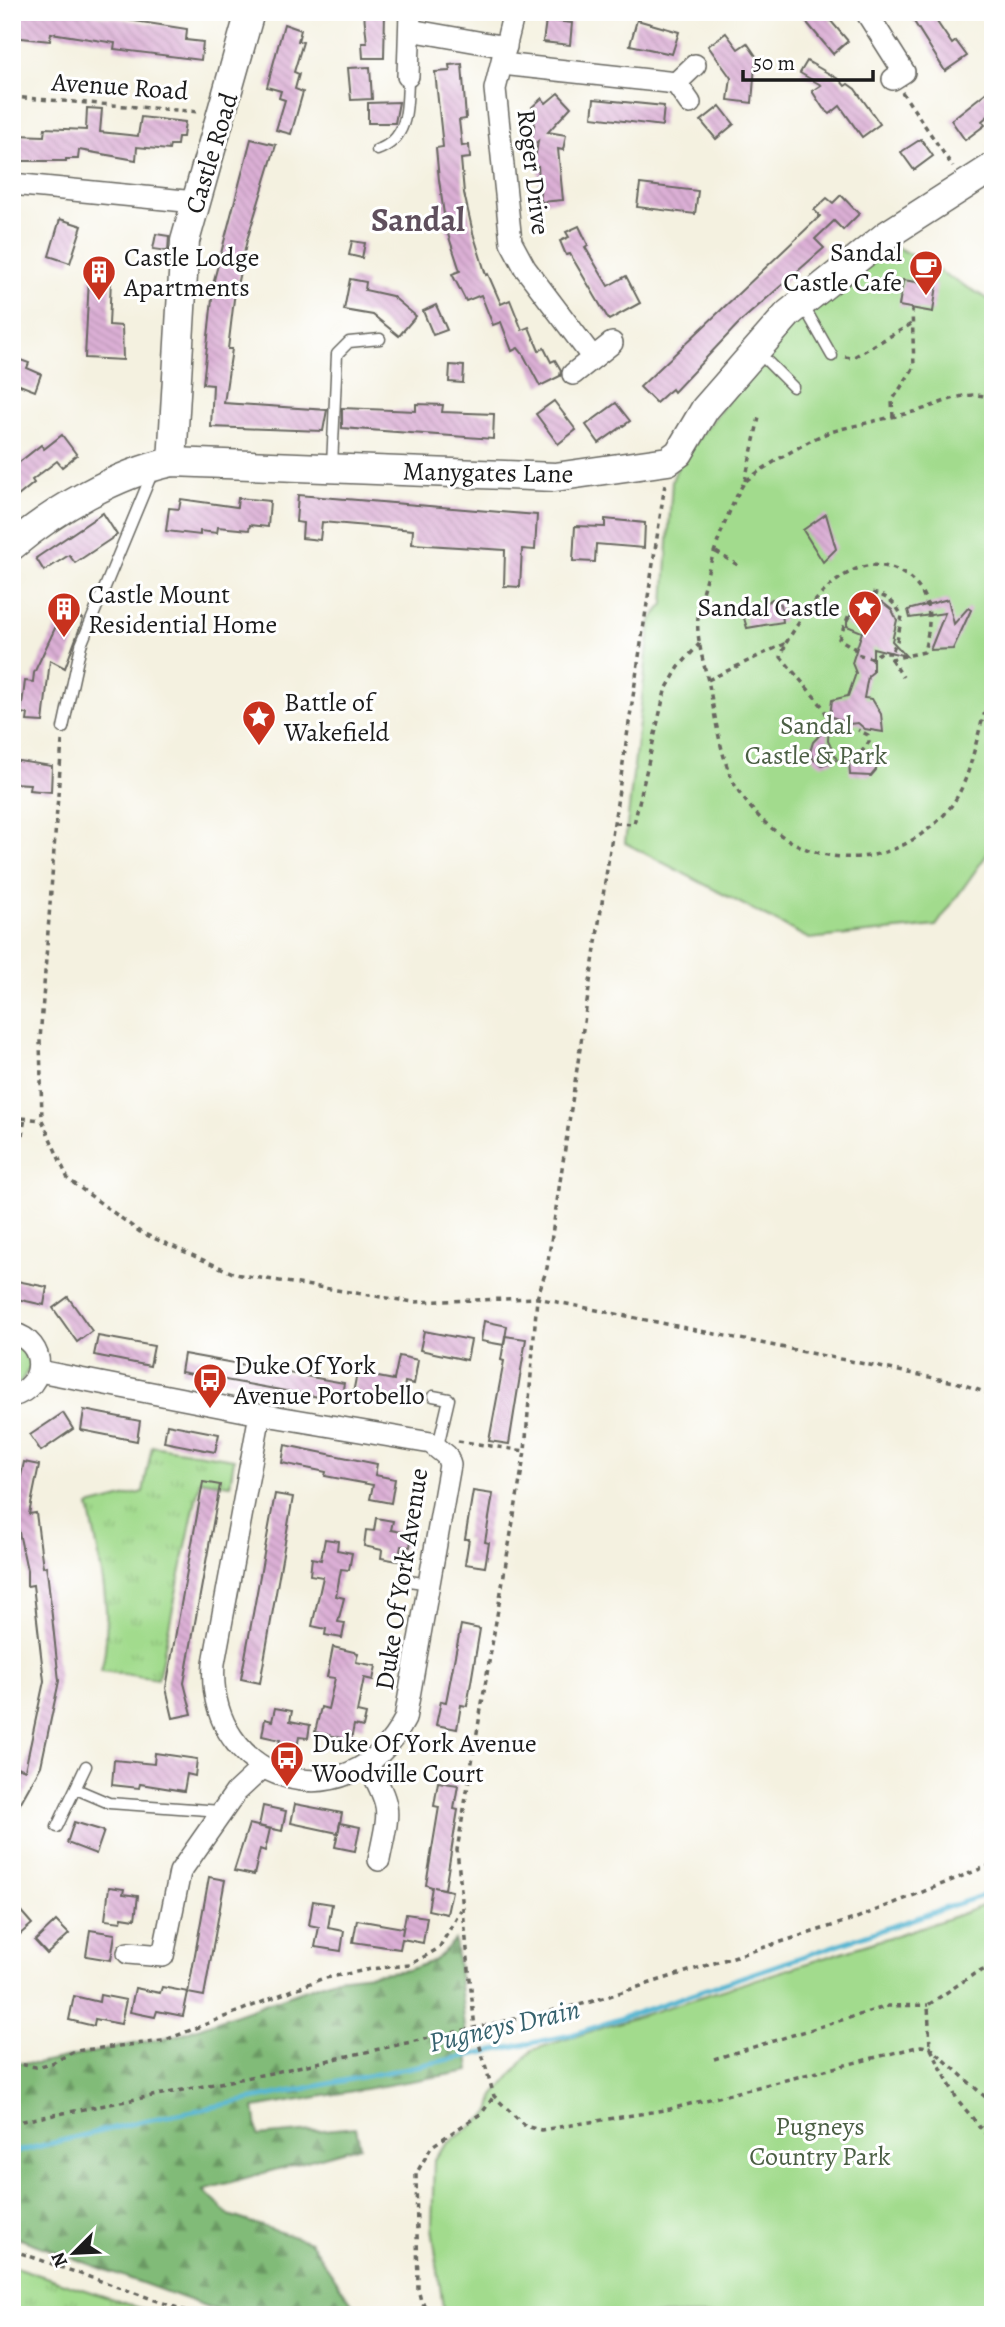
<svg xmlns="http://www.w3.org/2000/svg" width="1005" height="2327" viewBox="0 0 1005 2327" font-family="Alegreya,serif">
<defs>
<pattern id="grass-tufts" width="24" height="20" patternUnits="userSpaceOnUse" patternTransform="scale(1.75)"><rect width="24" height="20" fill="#a2db8d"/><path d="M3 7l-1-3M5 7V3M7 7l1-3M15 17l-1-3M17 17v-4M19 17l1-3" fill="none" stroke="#8bbb79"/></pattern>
<pattern id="forest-firs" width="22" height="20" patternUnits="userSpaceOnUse" patternTransform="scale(1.75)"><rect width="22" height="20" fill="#81bb78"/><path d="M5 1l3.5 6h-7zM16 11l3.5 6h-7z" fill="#699762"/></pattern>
<pattern id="building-back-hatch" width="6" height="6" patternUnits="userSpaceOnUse" patternTransform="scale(1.75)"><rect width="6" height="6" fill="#dbafd5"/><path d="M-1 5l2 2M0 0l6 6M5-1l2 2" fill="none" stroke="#bb96b6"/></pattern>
</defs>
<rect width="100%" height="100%" fill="#fff"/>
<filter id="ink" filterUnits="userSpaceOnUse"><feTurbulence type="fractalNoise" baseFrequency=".0143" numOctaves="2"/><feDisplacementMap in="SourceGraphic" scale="14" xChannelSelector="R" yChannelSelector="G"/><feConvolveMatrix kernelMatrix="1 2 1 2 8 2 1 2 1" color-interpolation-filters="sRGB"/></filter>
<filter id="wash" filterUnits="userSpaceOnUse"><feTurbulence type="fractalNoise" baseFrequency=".00686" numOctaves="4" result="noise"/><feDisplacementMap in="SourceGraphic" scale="28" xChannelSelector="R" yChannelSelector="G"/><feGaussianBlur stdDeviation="1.57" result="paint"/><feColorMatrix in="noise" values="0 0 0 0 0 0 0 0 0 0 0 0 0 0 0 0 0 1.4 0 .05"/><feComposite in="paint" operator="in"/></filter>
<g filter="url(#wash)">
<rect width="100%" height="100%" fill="#f4f1e0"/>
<g fill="url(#grass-tufts)" stroke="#5f7c54" stroke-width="2">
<polygon points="12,1333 38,1354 12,1396"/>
<path d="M152,1446L234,1459L230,1485L200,1480L158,1679L101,1671C115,1618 99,1559 89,1506L143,1492Z"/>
<polygon points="12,2266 161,2315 12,2315"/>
</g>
<polygon fill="url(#forest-firs)" stroke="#4e6c4a" stroke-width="2" points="455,1940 470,2071 254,2108 258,2136 356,2127 360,2146 203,2190 229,2215 310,2242 360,2315 230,2315 12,2236 12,2062 36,2064 178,2035 337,1978 407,1970 434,1961"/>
<g fill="#a2db8d" stroke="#5f7c54" stroke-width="2">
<polygon points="895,246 993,302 993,846 936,926 809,939 625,843 651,620 664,604 672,481 679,463 783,331"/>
<polygon points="993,1902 993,2315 444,2315 432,2227 434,2159 447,2144 490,2113 494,2096 532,2050 950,1918"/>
</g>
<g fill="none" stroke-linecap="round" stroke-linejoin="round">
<polyline stroke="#53b5d1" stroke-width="5" points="12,2153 138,2122 571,2035 993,1892"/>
</g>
<g id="blocks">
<g fill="url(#building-back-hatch)">
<polygon points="14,12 76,12 187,29 186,40 203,42 201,60 114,49 115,43 51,33 50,41 12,37"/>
<polygon points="385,12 384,58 363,58 362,43 367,43 364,14"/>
<polygon points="798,12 838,12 830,20 848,41 833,54"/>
<polygon points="908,12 951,12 937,22 952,44 956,41 967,56 945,71"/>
<polygon points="546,20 572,23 570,45 543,42"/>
<polygon points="637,20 679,32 672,54 630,45"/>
<polygon points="284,24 301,30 298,41 303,42 294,72 299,74 295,89 303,92 291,134 276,130 285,100 279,98 281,91 267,87"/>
<polygon points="726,33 738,49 747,43 760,62 755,65 752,103 728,100 731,78 708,46"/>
<polygon points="807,61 840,80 845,86 848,84 855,89 880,124 862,137 840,106 830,114 823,108 812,91 821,85 800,73"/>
<polygon points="462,64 466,119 459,120 462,146 469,145 470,158 461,159 464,193 473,233 486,275 488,274 501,304 510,300 522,330 529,327 539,351 544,348 551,362 555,360 561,370 560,376 540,386 523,354 518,348 512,351 501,322 493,325 481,295 466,301 452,274 460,271 446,228 439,180 436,148 443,147 435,72 450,71 449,65"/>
<polygon points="370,67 372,99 351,100 348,68"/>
<polygon points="993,87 993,123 988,116 982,121 985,125 965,140 951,120"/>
<polygon points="558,93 571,107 548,132 566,135 563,150 558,149 563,200 541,202 538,166 534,166 538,141 531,147 536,112 532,107 542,98 546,103"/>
<polygon points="594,99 664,106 662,126 592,117"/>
<polygon points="399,102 395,123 368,123 368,103"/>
<polygon points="720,106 734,124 716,139 701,121"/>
<polygon points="87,108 102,109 100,132 138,136 141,117 185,122 183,137 178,137 177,145 170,145 169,150 137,147 136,160 79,150 78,159 66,159 66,161 12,161 12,138 17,138 17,135 44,136 45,128 86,130"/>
<polygon points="251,139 276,145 247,240 234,299 228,349 232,349 224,403 327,410 323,431 211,427 213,385 203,384 214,280"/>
<polygon points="921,139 933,156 914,170 901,152"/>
<polygon points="640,184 698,191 695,214 637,207"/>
<polygon points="841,195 859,214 843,230 834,221 815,239 824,248 740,322 674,392 672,389 666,394 656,403 640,387 820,216 814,210 827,198 833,203"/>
<polygon points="60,219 82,226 70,263 49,256"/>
<polygon points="579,226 588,245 585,247 608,286 626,276 640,303 609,320 570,254 566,255 560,241 569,237 566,232"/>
<polygon points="156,234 169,236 168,251 153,249"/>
<polygon points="352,241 365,243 362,258 349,255"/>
<polygon points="89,278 111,279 109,325 122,326 123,360 85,358"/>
<polygon points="350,279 366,282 365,290 392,296 416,316 399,336 373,315 344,310"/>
<polygon points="903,280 937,285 933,312 899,306"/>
<polygon points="436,305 447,330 433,335 423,311"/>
<polygon points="12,357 29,363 27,368 41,374 35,391 12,382"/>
<polygon points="450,365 464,366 463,383 449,382"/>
<polygon points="554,401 576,430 558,444 536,414"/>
<polygon points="616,403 630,421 599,443 586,425"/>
<polygon points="416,404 443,405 442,412 494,414 493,439 342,428 342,408 416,411"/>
<polygon points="62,435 77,455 62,467 57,461 32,480 34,483 18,496 12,489 12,468 41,445 44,449"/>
<polygon points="298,495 537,515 535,550 522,549 520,587 504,586 505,550 412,544 413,530 322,522 320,540 302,538 303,523 296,522"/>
<polygon points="238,498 270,501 268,527 250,525 249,530 218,527 217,533 200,531 200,535 166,531 169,508 179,509 181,499 237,507"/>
<polygon points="103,513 117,535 75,563 69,555 44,571 36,558"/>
<polygon points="826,514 836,549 823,562 803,530"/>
<polygon points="605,519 645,523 644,548 596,544 595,562 573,561 575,526 605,527"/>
<polygon points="772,599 781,604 783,622 747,628 744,618"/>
<polygon points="948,599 954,624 968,608 971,610 953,649 930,650 945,613 910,618 908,610"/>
<polygon points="871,602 882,602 892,610 897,620 892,641 906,656 873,648 873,672 868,676 864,698 872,699 881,714 883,732 865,729 858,723 849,724 830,716 832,700 848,696 856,673 852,663 862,632 847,626 847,621 857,605"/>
<polygon points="64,609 83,619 65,668 50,660 43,722 27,721 28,714 21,713 25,681 33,682 34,673"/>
<polygon points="829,725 828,741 837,760 822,765 814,760 810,752 813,742"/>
<polygon points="877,750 876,770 871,776 850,775 849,760 858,760"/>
<polygon points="12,760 52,766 51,792 29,790 30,784 12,783"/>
<polygon points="12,1280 47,1287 44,1305 12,1298"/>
<polygon points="68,1297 92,1331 77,1342 53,1308"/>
<polygon points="484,1321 507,1326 504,1345 481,1341"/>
<polygon points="424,1331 471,1340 467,1360 420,1350"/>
<polygon points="98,1336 154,1346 150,1366 94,1355"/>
<polygon points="505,1336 526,1339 509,1444 489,1441 504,1361 501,1360"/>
<polygon points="184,1354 344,1383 341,1401 181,1372"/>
<polygon points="399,1356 418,1360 414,1384 405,1382 402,1402 353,1393 357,1373 394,1380"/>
<polygon points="84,1410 140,1421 137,1441 81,1430"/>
<polygon points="63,1413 73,1429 41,1451 30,1435"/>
<polygon points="167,1424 219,1434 215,1452 164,1442"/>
<polygon points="285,1445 377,1464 375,1475 395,1479 391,1503 370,1499 373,1485 325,1476 326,1472 282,1463"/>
<polygon points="24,1462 39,1465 29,1514 36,1513 43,1567 46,1566 48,1579 59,1681 41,1766 12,1818 12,1778 18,1767 25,1770 44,1681 33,1585 27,1586 27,1570 14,1509"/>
<polygon points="203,1482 220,1485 184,1683 192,1714 173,1718 166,1688"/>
<polygon points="473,1491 493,1494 485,1542 489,1543 485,1567 465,1564 469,1539 465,1539"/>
<polygon points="275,1494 293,1497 260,1683 241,1679"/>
<polygon points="376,1518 393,1521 391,1530 412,1534 410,1547 401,1546 398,1561 381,1558 382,1550 364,1546 366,1530 374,1531"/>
<polygon points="325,1539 338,1541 337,1550 352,1553 349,1570 341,1569 336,1596 344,1598 338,1622 345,1623 342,1638 325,1635 326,1629 312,1626 323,1577 310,1575 312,1558 321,1560"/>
<polygon points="461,1625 480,1629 467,1706 461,1705 457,1729 436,1725 441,1701 446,1702"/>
<polygon points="333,1647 358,1653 356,1662 376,1666 373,1680 364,1678 357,1712 366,1714 363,1727 354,1725 351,1740 315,1732 321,1707 328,1709 335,1678 327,1677"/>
<polygon points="275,1708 292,1711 290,1721 310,1725 308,1738 299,1737 296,1752 278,1748 280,1740 262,1736 265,1719 272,1721"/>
<polygon points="155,1753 197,1759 195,1776 187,1774 184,1791 140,1784 139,1788 112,1785 114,1760 154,1764"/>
<polygon points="438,1782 458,1785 454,1809 458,1810 445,1889 434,1887 452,1891 447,1914 428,1910 432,1887 426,1885 439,1807 434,1806"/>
<polygon points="295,1804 342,1813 338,1833 291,1823"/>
<polygon points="263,1806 286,1811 282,1831 259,1826"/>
<polygon points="74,1822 104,1831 96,1854 67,1843"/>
<polygon points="340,1823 360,1827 355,1851 335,1847"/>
<polygon points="249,1824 270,1829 265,1851 260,1849 254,1875 234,1871"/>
<polygon points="209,1877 225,1880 204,1996 188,1993"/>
<polygon points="109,1887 124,1889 123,1894 138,1896 135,1919 122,1917 121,1922 105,1920"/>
<polygon points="12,1901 32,1924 19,1935 12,1927"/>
<polygon points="313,1901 332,1904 328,1928 344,1931 341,1951 315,1947 319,1927 309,1925"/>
<polygon points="406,1914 427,1917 423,1943 402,1939 400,1949 353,1942 357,1920 403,1928 402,1935"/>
<polygon points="56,1921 69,1934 47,1954 35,1941"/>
<polygon points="90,1930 115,1934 111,1960 86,1956"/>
<polygon points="162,1987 188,1992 183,2016 157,2011 155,2017 130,2012 135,1988 160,1993"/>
<polygon points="100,1995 126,2000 121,2024 95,2019 94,2026 69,2020 74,1996 99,2002"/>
</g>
</g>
</g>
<g filter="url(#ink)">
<use href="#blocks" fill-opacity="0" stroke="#686761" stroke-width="2"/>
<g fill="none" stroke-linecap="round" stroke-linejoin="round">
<g stroke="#686761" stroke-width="13">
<g id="lane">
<path d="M377,150C410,139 407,105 408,76"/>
<polyline points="803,305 832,356"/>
<polyline points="758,352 793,387"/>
<polyline points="332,466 337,354 349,342 380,339"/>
<polyline points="63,728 81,645 153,471"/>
<polyline points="433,1396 449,1399 438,1446"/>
<polyline points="409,1581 430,1584"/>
<polyline points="76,1789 109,1803 221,1811"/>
<polyline points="57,1827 86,1766"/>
</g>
</g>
<g stroke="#686761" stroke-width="24">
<g id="street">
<polyline points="514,12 495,89 511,242 525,268 593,358"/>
<polyline points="866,12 904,72 893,79"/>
<polyline points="410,30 506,47"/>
<polyline points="502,64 676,83"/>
<polyline points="408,76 410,12"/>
<polyline points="690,103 676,83 695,65"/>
<polyline points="12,184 195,202"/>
<polyline points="573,374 612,343"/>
<path d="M12,1333C48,1342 47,1387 12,1396"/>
<path d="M39,1371L260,1414L431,1443L447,1456L450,1465L405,1719C349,1827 205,1783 214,1663L260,1414"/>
<path d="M368,1765C393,1810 389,1810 379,1860"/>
<polyline points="128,1953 163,1956 180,1872 236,1792 262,1768"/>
</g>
</g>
<g stroke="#686761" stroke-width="31">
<g id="secondary">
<polyline points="172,462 185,241 250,12"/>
<path d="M12,546C56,509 116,474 172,462L555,477L668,461L679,453L705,409L788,314L887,235L993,167"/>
</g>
</g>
<g stroke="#686761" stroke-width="3.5" stroke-dasharray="5 5" stroke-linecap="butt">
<polyline points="902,92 953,167"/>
<polyline points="12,97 201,112"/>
<polyline points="845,357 852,358 913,323"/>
<path d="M993,398C964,389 945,403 917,411C902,415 886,418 871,422C855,426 836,429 820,436C808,441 750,475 744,483C728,507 699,589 698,617C696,639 704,664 709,685C715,715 721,761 736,787C783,864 874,883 941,818C976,783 972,734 993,693"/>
<polyline points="893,417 892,401 914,367 912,308"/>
<polyline points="745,481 760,413"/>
<polyline points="665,484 547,1268 537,1298 525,1451 457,1850 475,2029 494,2096 525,2126 541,2130 670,2109 921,2046 930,2047 993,2104"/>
<polyline points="716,552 741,567"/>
<path d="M786,643C803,615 821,587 852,571C882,555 921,574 928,609C931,623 927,638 924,652L891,659V653H880L871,658L857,654L854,648L839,639L853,605L870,593C886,595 894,601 902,616L897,641L891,653"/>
<polyline points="891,659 903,677"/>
<polyline points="708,680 786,643 781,657 823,707 832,726 843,733"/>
<polyline points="62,741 40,1040 42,1120 68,1179 140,1232 235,1274 413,1302 537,1298 959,1383 993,1395"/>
<polyline points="852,756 860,754 869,742 868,735 858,730"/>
<polyline points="615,823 634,824 665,691 679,667 701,642"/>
<polyline points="12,1117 42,1120"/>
<polyline points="12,1195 25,1118"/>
<polyline points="458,1441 525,1451"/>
<polyline points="993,1966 974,1974 928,2005 930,2047 957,2099 993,2143"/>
<polyline points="12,1979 12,2001"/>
<polyline points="714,2059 888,2006 928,2005"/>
<polyline points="12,2063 36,2067 52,2063 75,2051 163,2041 321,1979 371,1969 410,1965 439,1948 461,1910"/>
<polyline points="12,2123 271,2073 587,2003 854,1919 993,1864"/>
<polyline points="12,2250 198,2315"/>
<polyline points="432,2315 421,2301 418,2289 416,2174 432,2146 482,2113 494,2096"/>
</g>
<use href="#lane" stroke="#fff" stroke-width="10"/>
<use href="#street" stroke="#fff" stroke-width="21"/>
<use href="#secondary" stroke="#fff" stroke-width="28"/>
</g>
</g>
<defs>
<g id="cafe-pin" transform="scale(1.75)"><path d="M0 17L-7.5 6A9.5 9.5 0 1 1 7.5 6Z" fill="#c8321e" stroke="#fff"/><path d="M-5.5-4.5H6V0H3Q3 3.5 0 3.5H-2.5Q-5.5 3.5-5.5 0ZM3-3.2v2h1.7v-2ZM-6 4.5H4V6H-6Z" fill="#fff"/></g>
<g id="building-pin" transform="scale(1.75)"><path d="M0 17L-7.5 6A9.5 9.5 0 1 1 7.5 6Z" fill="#c8321e" stroke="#fff"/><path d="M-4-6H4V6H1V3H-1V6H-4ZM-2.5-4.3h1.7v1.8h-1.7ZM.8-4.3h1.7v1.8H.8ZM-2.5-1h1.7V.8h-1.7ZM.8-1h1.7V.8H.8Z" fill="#fff"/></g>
<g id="sight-pin" transform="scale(1.75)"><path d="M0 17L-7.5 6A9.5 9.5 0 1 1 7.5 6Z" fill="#c8321e" stroke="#fff"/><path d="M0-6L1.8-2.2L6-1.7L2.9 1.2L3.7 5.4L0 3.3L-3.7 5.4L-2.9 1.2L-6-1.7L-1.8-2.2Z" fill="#fff"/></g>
<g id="bus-pin" transform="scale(1.75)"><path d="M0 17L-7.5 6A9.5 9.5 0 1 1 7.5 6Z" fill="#c8321e" stroke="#fff"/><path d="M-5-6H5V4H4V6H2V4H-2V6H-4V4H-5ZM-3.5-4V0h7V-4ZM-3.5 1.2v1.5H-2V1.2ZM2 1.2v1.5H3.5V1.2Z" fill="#fff"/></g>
</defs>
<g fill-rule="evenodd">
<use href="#cafe-pin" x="926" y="267"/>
<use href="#building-pin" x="99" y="272"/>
<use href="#sight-pin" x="865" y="607"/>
<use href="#building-pin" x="64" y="609"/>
<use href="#sight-pin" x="259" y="717"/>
<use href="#bus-pin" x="210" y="1380"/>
<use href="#bus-pin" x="287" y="1758"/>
</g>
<g text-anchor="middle" stroke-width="6" stroke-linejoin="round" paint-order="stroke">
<g font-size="26" fill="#1c1c1c" stroke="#fff">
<text transform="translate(120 86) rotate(4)" y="9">Avenue Road</text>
<text transform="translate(211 153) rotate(-73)" y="9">Castle Road</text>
<text transform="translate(534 172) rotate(83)" y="9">Roger Drive</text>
<text transform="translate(488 472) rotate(1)" y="9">Manygates Lane</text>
<text transform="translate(401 1579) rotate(-81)" y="9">Duke Of York Avenue</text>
</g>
<g font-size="26" fill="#1c1c1c" stroke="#fff" text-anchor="start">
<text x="902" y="261" text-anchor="end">Sandal<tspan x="902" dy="30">Castle Cafe</tspan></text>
<text x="124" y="266">Castle Lodge<tspan x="124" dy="30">Apartments</tspan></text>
<text x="88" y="603">Castle Mount<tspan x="88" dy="30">Residential Home</tspan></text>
<text x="840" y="616" text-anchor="end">Sandal Castle</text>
<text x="284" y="711">Battle of<tspan x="284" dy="30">Wakefield</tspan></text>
<text x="234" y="1374">Duke Of York<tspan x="234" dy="30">Avenue Portobello</tspan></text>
<text x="312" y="1752">Duke Of York Avenue<tspan x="312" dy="30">Woodville Court</tspan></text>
</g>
<g font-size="26" fill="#4b5f44" stroke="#fff">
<text x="816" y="734">Sandal<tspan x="816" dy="30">Castle &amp; Park</tspan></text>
<text x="820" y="2135">Pugneys<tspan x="820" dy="30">Country Park</tspan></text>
</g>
<g font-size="28" font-style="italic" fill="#35616d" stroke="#fff">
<text transform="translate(504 2025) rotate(-13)" y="10">Pugneys Drain</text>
</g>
<g font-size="33" font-weight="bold" fill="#5f4f5d" stroke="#fff">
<text x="418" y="231">Sandal</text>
</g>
</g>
<rect width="1005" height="2327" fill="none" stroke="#fff" stroke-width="42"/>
<g transform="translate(74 2253) rotate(246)" stroke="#ffffff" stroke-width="5" paint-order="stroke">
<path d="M0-5L12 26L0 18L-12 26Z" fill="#1c1c1c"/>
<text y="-10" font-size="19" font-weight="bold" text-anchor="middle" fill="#1c1c1c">N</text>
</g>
<path d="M743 70v10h130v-10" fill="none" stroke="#1c1c1c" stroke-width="3.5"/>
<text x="753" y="70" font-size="21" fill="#1c1c1c" stroke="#ffffff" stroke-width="5" paint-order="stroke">50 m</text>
</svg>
